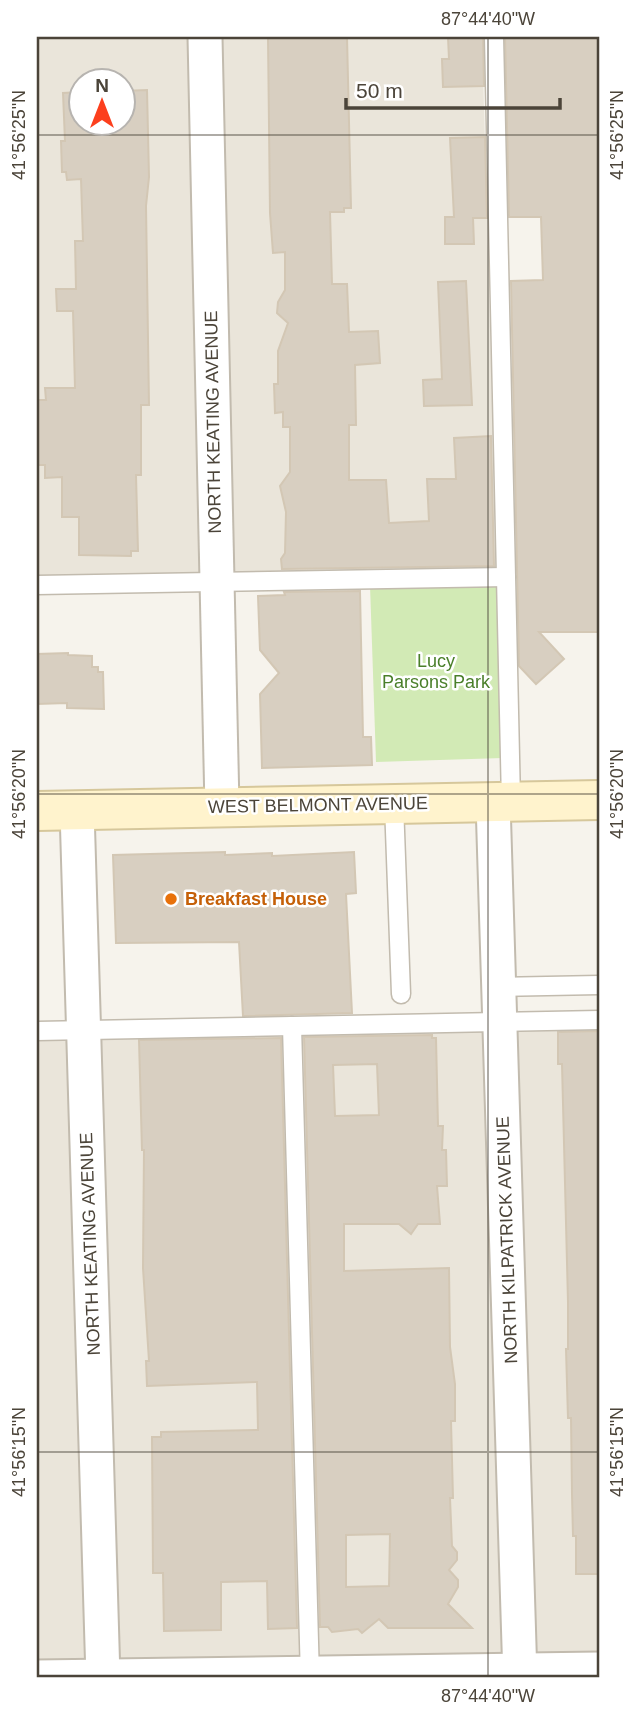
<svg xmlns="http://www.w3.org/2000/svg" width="636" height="1715" viewBox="0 0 636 1715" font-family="Arial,sans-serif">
<rect width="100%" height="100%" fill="#f6f3ec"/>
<g fill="#eae5da" fill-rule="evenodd">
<path d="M37,37H482L497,581L37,594ZM80,80H122V122H80Z"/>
<polygon points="599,1018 599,1678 37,1678 37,1030"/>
</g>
<polygon fill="#d2eab5" points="497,581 503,758 376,762 370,585"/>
<g fill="#d8cfc1" stroke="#d3c7b4" stroke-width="2" fill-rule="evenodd">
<polygon points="268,37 347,37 351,208 344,208 344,212 330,212 332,284 347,284 349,332 378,331 380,363 355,365 356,425 349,425 349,480 386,480 389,523 429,521 427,479 456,479 454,438 491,436 494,566 282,569 281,559 285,553 286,512 280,486 290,472 290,427 283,427 283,412 275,413 274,384 278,384 278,351 288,323 277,313 278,302 285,290 285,252 273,253 270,213"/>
<polygon points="448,37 483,37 484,86 443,87 442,59 449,59"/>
<polygon points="505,37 599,37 599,632 539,632 564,659 536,684 519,666 511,281 543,280 541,217 509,217"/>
<polygon points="147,90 149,177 146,206 149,405 141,405 141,475 136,475 138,551 131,551 131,556 79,555 79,517 62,517 62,477 45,478 45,465 37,465 37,400 46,400 45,388 75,388 73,311 57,311 56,289 76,289 75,241 83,241 81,179 67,180 66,172 62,172 61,141 65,141 63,93 80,92 80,122 122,122 122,91"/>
<polygon points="485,137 487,218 473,218 474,244 445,244 445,217 454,217 450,138"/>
<polygon points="466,281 472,405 424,406 423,380 442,379 438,282"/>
<polygon points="360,591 363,737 371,737 372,765 262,768 260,694 279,673 260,650 258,596 285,595 284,592"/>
<polygon points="68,653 68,655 92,656 92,667 98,667 98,672 103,672 104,709 67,708 67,703 37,704 37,654"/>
<polygon points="225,852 225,855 272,853 272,856 354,852 356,893 346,894 352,1013 243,1016 239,942 116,943 113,855"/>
<polygon points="599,1031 599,1574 576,1574 576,1536 573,1536 572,1494 571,1418 568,1418 566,1349 568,1349 568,1302 562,1064 558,1064 558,1032"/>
<path d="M432,1035V1038H436L438,1126H443L442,1150H446L447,1186H437L440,1224H418L411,1234L399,1224H344V1271L449,1268L450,1347L455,1384V1421H451L453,1498H450L452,1546L457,1552V1560L449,1570L458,1580V1587L448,1604L472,1628H388L379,1619L362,1633L358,1629L332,1632L328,1627H320L304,1037ZM377,1064L379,1115L335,1116L333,1065ZM390,1534L389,1586L346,1587V1535Z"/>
<polygon points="281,1038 297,1628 268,1629 267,1581 221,1582 221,1630 164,1631 163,1573 153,1573 152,1437 161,1437 161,1432 258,1430 257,1382 147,1386 146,1361 149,1361 143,1268 144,1150 142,1150 139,1040"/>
</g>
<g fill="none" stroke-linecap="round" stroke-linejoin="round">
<g stroke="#c2bbae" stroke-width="21">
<g id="lane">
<polyline points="494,37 511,802"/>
<polyline points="37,585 506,577"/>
<polyline points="394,804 401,994"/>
<polyline points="499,987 599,985"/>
<polyline points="292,1026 310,1678"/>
<polyline points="37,1031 599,1020"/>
</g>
</g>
<g stroke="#c2bbae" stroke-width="37">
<g id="street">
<polyline points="205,37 222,807"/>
<polyline points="493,802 520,1678"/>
<polyline points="77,810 103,1678"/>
<polyline points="37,1677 599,1669"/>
</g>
</g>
<g stroke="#d6c79b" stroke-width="42">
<polyline id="secondary" points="37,811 599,800"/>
</g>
<use href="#lane" stroke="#fff" stroke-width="18"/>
<use href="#street" stroke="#fff" stroke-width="33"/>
<use href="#secondary" stroke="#fff3cd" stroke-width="38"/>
</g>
<path fill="none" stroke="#4b4439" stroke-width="2" stroke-opacity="0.45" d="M488,37V1678M37,135H599M37,794H599M37,1452H599"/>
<circle fill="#e8710a" stroke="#fff" stroke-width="2.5" cx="171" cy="899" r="7"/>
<g text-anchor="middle" stroke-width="5" stroke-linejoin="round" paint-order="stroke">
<g font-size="18" fill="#4b4439" stroke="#fff">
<text transform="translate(213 422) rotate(-91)" y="6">NORTH KEATING AVENUE</text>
<text transform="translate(318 805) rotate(-1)" y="6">WEST BELMONT AVENUE</text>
<text transform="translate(507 1240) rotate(-92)" y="6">NORTH KILPATRICK AVENUE</text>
<text transform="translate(90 1244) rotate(-92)" y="6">NORTH KEATING AVENUE</text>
</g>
<g font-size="18" fill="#4a7f2a" stroke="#fff">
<text x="436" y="667">Lucy<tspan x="436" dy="21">Parsons Park</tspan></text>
</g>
<g font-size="18" font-weight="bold" fill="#c56008" stroke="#fff" text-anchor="start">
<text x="185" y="905">Breakfast House</text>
</g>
</g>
<rect width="636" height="1715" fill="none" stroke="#ffffff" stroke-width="77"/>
<g transform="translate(102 102)"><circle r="33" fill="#ffffff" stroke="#b7b4b0" stroke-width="2"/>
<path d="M0-5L12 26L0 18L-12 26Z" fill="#fc3f1d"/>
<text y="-10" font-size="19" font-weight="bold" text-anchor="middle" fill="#4b4439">N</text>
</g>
<path d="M346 98v10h214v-10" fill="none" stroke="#4b4439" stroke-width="3.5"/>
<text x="356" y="98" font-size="21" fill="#4b4439" stroke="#ffffff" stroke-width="5" paint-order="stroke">50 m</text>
<rect x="38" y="38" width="560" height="1638" fill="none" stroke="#4b4439" stroke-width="2.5"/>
<g font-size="18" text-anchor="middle" fill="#4b4439">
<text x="488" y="25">87°44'40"W</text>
<text transform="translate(19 135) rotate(-90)" y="6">41°56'25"N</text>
<text transform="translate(617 135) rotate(-90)" y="6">41°56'25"N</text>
<text transform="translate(19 794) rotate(-90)" y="6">41°56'20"N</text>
<text transform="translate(617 794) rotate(-90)" y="6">41°56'20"N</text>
<text transform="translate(19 1452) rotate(-90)" y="6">41°56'15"N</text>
<text transform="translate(617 1452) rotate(-90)" y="6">41°56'15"N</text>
<text x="488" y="1702">87°44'40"W</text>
</g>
</svg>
